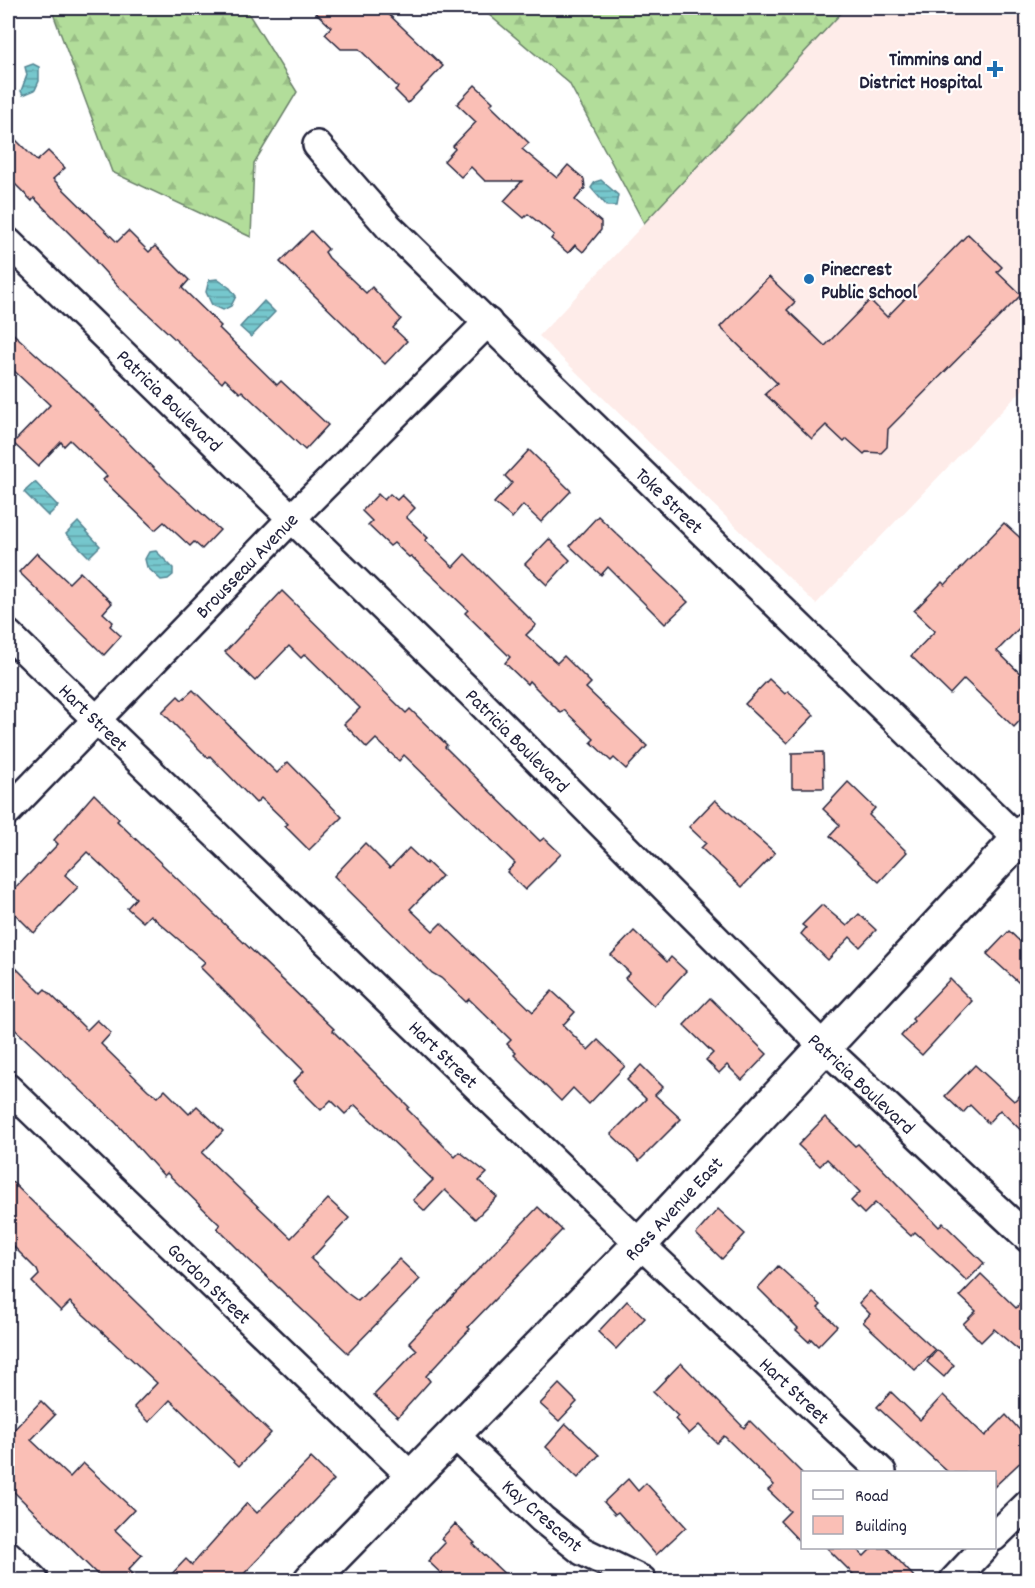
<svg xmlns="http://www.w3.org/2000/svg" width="1035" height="1588" viewBox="0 0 1035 1588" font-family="Dekko,sans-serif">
<defs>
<pattern id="forest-firs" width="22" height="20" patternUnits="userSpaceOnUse" patternTransform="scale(1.5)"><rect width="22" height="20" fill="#b2dd9a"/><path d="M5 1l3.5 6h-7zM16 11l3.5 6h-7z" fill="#99bd86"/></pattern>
<pattern id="water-rules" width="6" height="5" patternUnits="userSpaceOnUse" patternTransform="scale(1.5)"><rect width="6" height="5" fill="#76c7cd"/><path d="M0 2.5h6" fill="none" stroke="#60a1a8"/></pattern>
</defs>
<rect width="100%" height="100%" fill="#fff"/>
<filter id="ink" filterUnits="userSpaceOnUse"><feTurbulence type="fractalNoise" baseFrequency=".0167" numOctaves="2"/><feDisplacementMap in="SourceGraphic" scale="12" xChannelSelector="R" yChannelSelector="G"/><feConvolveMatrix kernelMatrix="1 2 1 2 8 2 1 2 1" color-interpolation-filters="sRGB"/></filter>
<g filter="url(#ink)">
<polygon fill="#feece9" points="846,8 1027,8 1027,385 816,604 539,336"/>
<g fill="url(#forest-firs)" stroke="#6a806a" stroke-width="1.5">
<polygon points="51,8 245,8 297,92 254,163 251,237 112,172"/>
<polygon points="481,8 846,8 644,223 569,83"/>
</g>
<g fill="url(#water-rules)" stroke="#548593" stroke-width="1.5">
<polygon points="33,64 39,67 39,81 35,90 23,95 21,91 27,75 25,67"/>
<polygon points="601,180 618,195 616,206 607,206 591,188 595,182"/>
<polygon points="217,279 230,288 236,296 231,306 223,310 212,305 206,292 209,280"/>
<polygon points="264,301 275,312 251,337 240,327"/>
<polygon points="35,482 58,506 48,516 24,492"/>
<polygon points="78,522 100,546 89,557 66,534"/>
<polygon points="156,551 173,568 173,575 168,579 161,580 147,567 145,559 149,552"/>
</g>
<g fill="#fabfb6" stroke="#22223b" stroke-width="1.5">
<polygon points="311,8 382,8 443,66 408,103 395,90 398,87 359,49 341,49 325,34 331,27"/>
<polygon points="475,85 493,102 490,105 529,143 522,149 557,178 568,165 584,179 585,188 575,200 601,222 601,230 583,252 575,245 568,253 551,239 554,235 528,214 524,218 504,201 522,181 485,181 471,167 461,177 444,161 455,149 453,146 476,122 457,104"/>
<polygon points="8,132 37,161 48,151 65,168 53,179 117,242 128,231 149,252 155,246 189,280 182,288 221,326 219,328 277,385 281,381 328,425 305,450 242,391 240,393 225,379 222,383 117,285 95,261 96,260 34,198 32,201 8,177"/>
<polygon points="311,231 328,249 325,252 329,258 366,293 372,287 401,319 393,328 407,341 385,364 280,262"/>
<polygon points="968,234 1002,267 997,272 1021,295 888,429 887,447 881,453 866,452 864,454 847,439 844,442 826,425 812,439 765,394 777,383 720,327 769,277 795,302 787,310 825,346 870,300 887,317"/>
<polygon points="8,329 76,390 167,482 220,530 202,549 194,542 190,546 164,522 155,530 103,480 107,476 70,440 64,446 61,442 38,466 13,443 50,405 8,365"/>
<polygon points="529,450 571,491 541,522 523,505 512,518 494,503 512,483 505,476"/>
<polygon points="378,494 384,500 390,494 397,500 402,495 415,508 406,517 428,538 425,540 453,567 465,554 536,625 526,635 557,663 564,656 591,683 586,688 647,746 626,769 614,758 611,761 591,742 594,739 564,710 561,713 529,681 527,684 505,663 510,657 465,613 468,610 411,556 409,557 394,543 390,546 368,525 372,521 362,511"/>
<polygon points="598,516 688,602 665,624 608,567 601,575 570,546"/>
<polygon points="1004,523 1028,545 1028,619 997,651 1028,681 1028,712 1014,727 964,679 950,694 911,656 935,631 914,611 942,582 945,585"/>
<polygon points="549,539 570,560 547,585 525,564"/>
<polygon points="37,553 69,583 80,572 112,603 103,613 113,622 110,626 121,636 104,655 19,572"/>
<polygon points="282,591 406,713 410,709 447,745 445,747 540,841 544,838 561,854 525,890 507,872 515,863 404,755 399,761 376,739 367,748 344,724 360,708 305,654 301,658 289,646 255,681 225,652"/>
<polygon points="769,679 785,694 788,691 814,715 787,743 745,704"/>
<polygon points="193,690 277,773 288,762 342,817 309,850 285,826 288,824 261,798 256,803 210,756 208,758 162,712 178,696 182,700"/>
<polygon points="823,752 824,788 792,788 792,753"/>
<polygon points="848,782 875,808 869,815 907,852 879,882 830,836 840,825 823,809"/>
<polygon points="94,794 119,819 117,821 334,1029 333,1031 409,1107 407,1109 455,1157 460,1152 487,1173 479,1181 497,1197 475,1219 445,1190 425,1211 413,1200 433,1180 355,1105 345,1114 331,1100 321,1110 293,1082 304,1071 200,967 205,962 150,915 143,922 127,908 136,898 87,852 65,875 78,887 34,933 8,907 8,896 58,844 54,840"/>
<polygon points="715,800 775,853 742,887 701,848 706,843 689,827"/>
<polygon points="365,843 390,868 409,848 426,864 427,862 442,876 410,909 433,931 441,923 533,1012 552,991 575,1012 563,1025 588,1050 598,1040 625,1066 589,1104 573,1088 561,1101 514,1055 516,1053 507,1044 511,1040 469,999 466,1002 441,978 432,973 334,876"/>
<polygon points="822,905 847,926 859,914 876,930 860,947 850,937 828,960 801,934 806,928 802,925"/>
<polygon points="634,931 667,962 671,957 686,971 654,1006 625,978 630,973 611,955"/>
<polygon points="1009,931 1028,949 1028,991 987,954"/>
<polygon points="8,960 41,993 45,989 87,1030 97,1020 111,1033 101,1044 148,1090 158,1097 165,1090 189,1114 197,1106 223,1131 202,1153 291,1238 328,1199 349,1218 311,1259 347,1293 358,1301 399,1259 420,1279 348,1353 247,1258 217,1228 220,1225 167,1173 164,1176 116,1123 8,1023"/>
<polygon points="950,979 972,1001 922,1055 901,1036 914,1021 912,1019"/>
<polygon points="710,998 767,1054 742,1080 727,1065 719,1073 706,1060 713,1053 684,1025"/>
<polygon points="641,1065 663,1087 655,1095 681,1119 639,1161 611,1134 646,1099 627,1080"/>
<polygon points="975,1065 1014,1101 1028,1088 1028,1137 1000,1110 988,1123 970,1105 963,1113 945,1096"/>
<polygon points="825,1117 855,1146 858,1144 939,1227 943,1223 984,1263 967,1281 915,1232 911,1236 875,1203 864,1214 851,1201 860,1192 827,1159 820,1166 798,1145"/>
<polygon points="8,1178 271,1433 239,1466 170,1400 149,1422 134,1407 157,1383 70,1302 61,1311 32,1282 39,1275 37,1270 8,1241"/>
<polygon points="538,1207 562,1230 468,1327 470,1329 426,1376 430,1381 398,1417 374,1395 417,1350 409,1342"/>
<polygon points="718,1209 745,1234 722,1259 696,1234"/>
<polygon points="778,1266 821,1305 818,1308 837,1326 818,1346 811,1339 809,1342 796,1330 798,1328 758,1288"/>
<polygon points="981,1274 1016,1308 1028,1296 1028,1358 994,1329 981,1342 963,1324 976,1311 960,1296"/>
<polygon points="870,1291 935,1350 915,1370 863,1322 870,1314 859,1303"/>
<polygon points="627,1301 645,1318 616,1349 598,1332"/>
<polygon points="937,1350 954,1365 944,1377 927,1362"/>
<polygon points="681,1363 744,1428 750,1421 802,1473 802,1544 780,1521 790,1511 768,1490 774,1485 724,1436 717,1443 699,1425 689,1434 675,1419 678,1416 653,1392"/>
<polygon points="559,1384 577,1402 559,1421 540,1404"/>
<polygon points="891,1392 920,1420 943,1395 985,1436 1006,1415 1028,1439 1028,1455 994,1487 994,1473 949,1473 877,1407"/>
<polygon points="41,1401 55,1415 31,1440 70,1477 83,1463 134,1510 115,1530 142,1555 128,1570 139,1581 104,1581 8,1486 8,1436"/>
<polygon points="566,1424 599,1455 578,1478 546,1447"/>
<polygon points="311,1458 334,1480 237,1581 165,1581 186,1559 192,1565 247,1503 257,1513"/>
<polygon points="628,1479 638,1491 646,1483 686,1527 656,1555 618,1512 615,1514 604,1502"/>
<polygon points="455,1524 475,1543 473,1544 512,1581 449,1581 428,1561 445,1543 441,1539"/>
<polygon points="827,1548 855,1548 864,1556 872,1548 887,1548 918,1581 860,1581"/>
</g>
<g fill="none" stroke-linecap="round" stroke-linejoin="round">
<g stroke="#22223b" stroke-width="32">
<g id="minor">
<polyline points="317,145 389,227 1028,849"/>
<polyline points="8,242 474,696 823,1046 1028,1238"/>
<polyline points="8,634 640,1244 882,1472"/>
<polyline points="8,811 292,518 488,322"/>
<polyline points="8,1088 412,1477"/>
<polyline points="454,1434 542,1519 582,1551 642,1580"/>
<polyline points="994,1537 1028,1504"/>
<polyline points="8,1555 34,1580"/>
<polyline points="954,1580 984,1548"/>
</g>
</g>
<g stroke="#22223b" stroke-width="38">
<polyline id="major" points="311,1580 640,1244 1028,829"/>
</g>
<use href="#minor" stroke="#fff" stroke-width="27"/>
<use href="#major" stroke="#fff" stroke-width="33"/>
</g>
</g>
<g fill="#1f6fb2" stroke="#fff" stroke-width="2">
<path d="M992 60h6v6h6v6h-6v6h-6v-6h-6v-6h6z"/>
<circle cx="809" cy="279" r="6"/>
</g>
<g text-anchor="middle" stroke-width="4.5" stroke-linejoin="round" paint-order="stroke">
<g font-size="20" font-weight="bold" fill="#22223b" stroke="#fff" text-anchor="end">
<text x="982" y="65">Timmins and<tspan x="982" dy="23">District Hospital</tspan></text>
<text x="821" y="275" text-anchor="start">Pinecrest<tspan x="821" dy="23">Public School</tspan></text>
</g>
<g font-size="20" fill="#22223b" stroke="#fff">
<text transform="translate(170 400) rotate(44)" y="7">Patricia Boulevard</text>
<text transform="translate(670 500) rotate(44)" y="7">Toke Street</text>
<text transform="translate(246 565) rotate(-46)" y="7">Brousseau Avenue</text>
<text transform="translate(94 717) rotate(44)" y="7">Hart Street</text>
<text transform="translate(518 740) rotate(45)" y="7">Patricia Boulevard</text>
<text transform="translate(444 1054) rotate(44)" y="7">Hart Street</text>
<text transform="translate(862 1083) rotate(43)" y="7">Patricia Boulevard</text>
<text transform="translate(673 1208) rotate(-47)" y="7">Ross Avenue East</text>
<text transform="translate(210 1283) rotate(44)" y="7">Gordon Street</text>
<text transform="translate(795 1390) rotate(43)" y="7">Hart Street</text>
<text transform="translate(543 1515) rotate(41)" y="7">Kay Crescent</text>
</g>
</g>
<rect width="1035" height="1588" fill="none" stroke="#fff" stroke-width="30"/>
<rect x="15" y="15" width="1005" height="1558" fill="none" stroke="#22223b" stroke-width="2" filter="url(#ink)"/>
<rect x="801" y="1471" width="195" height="78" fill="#ffffff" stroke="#a7a7b1" stroke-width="1.5"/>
<rect x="813" y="1490" width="30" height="9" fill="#ffffff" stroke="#a7a7b1" stroke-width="1.5"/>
<text x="855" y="1501" font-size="18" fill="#22223b">Road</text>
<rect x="813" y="1516" width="30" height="18" fill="#fabfb6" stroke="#a7a7b1" stroke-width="1.5"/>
<text x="855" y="1531" font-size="18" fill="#22223b">Building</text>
</svg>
